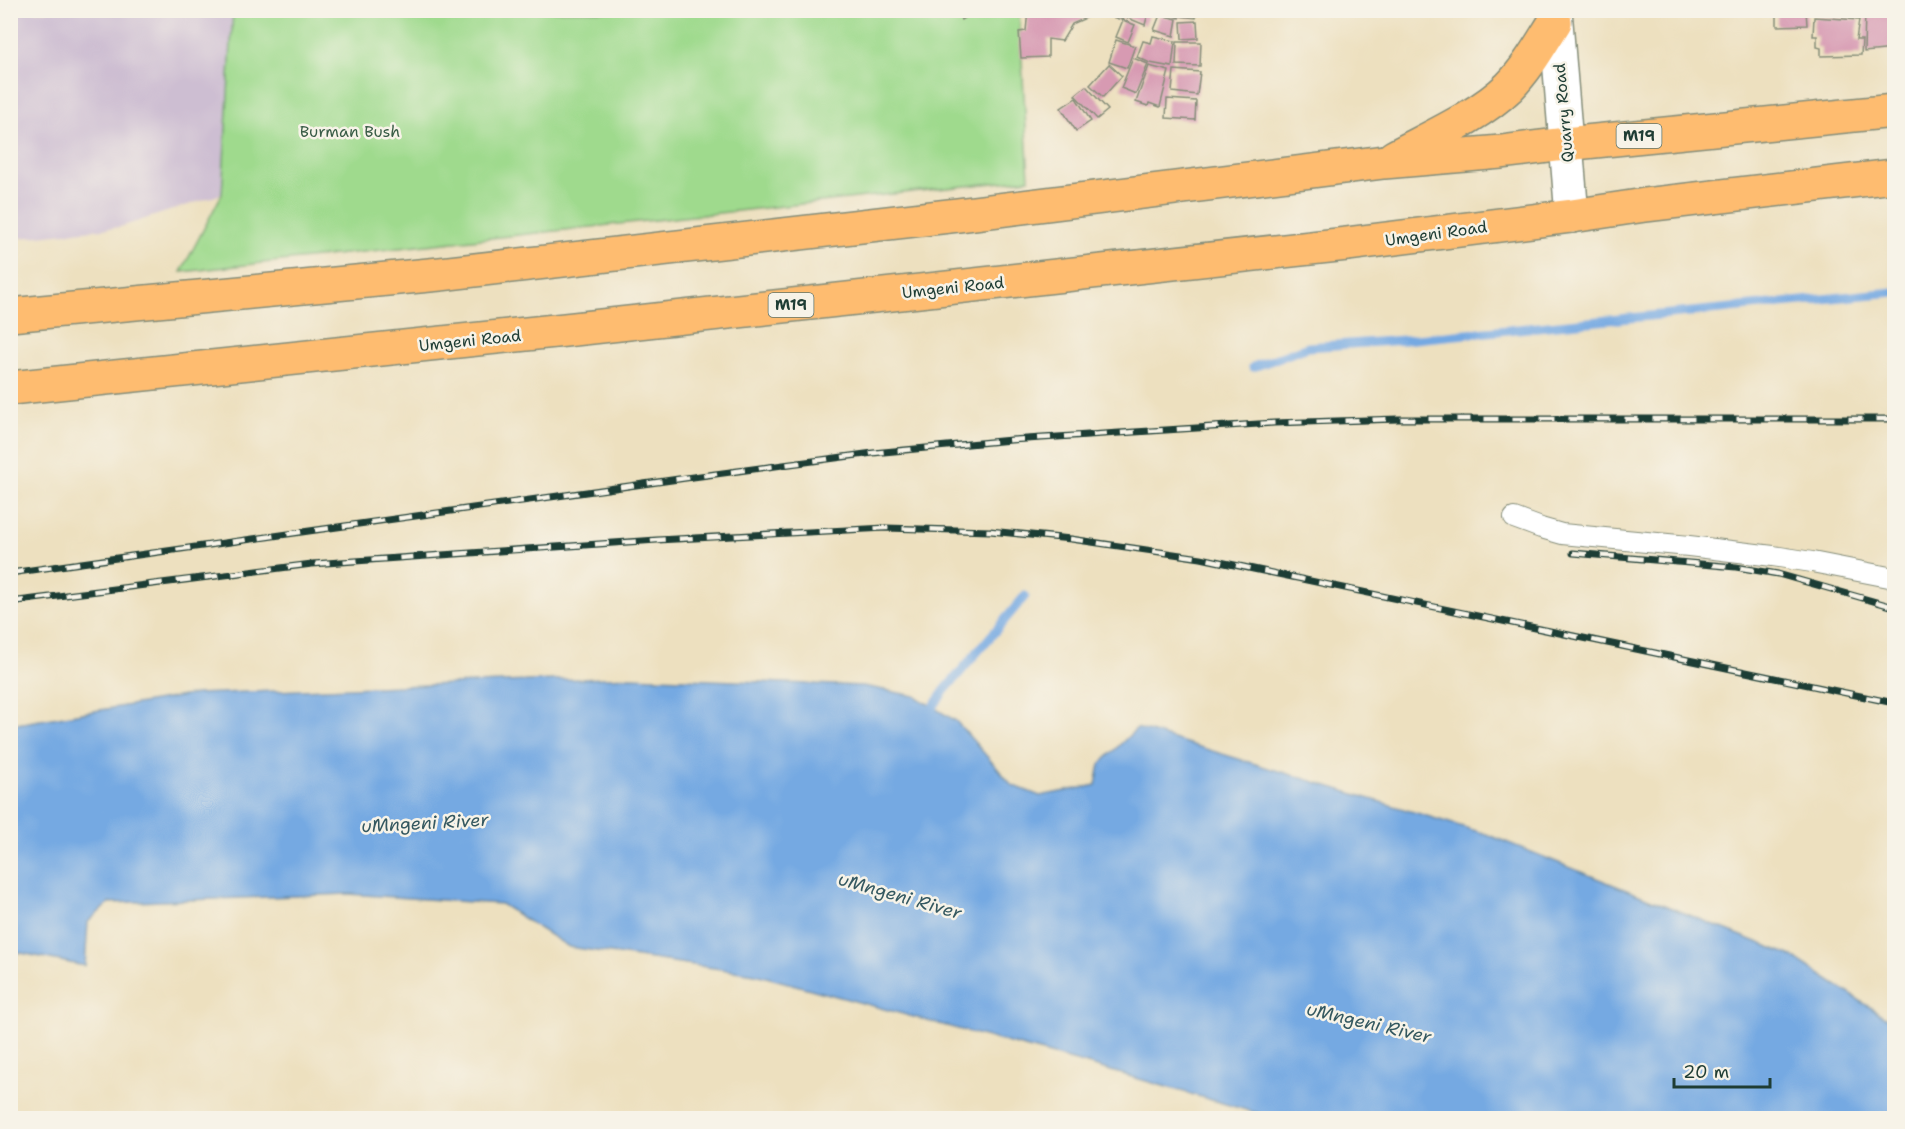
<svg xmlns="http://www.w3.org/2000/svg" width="1905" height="1129" viewBox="0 0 1905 1129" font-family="'Shantell Sans',sans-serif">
<rect width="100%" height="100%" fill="#f7f3e8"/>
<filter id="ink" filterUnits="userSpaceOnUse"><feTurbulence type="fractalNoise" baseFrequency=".0167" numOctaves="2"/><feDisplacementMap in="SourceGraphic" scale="12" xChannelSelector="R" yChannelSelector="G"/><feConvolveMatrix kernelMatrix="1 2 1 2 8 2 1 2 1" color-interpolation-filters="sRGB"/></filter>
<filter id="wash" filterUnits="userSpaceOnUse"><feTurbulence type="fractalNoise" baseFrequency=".008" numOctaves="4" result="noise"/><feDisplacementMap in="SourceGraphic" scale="24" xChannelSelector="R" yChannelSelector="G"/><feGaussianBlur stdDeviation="1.35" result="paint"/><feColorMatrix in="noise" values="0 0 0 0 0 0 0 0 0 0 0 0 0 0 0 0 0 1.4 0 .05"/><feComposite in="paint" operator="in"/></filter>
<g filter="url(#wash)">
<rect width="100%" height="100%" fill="#ede0bf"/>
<polygon fill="#cdbed2" points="10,11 233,11 222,194 120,227 11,239"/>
<polygon fill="#9fda8d" stroke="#5f8c60" stroke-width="1.5" points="233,11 1019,11 1029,179 181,272 222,194"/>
<polygon fill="#74a9e2" stroke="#4a738b" stroke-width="1.5" points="631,677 863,686 915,696 956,721 1012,785 1040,796 1096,785 1100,764 1137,728 1486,834 1792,956 1894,1023 1894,1118 1274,1118 1087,1064 755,974 569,947 501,904 348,894 109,903 88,922 85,966 11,951 11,725 196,694"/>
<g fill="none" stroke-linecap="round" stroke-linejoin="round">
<g stroke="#74a9e2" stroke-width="9">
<polyline points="1253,367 1308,347 1405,340 1894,292"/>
<polyline points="926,717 945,690 1025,596"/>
</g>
</g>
<g id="blocks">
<g fill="#d79ab2">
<polygon points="957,10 978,10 961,20"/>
<polygon points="1028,10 1088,10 1088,17 1072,24 1062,41 1048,39 1048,57 1021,58 1019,32 1026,31"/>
<polygon points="1115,10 1149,10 1145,25 1123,16 1122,20 1112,17"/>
<polygon points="1158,10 1196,10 1196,18 1179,16 1179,18"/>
<polygon points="1777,10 1806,10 1807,25 1777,26"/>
<polygon points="1818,10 1849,10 1849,16 1817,14"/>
<polygon points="1865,10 1894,10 1894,49 1864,52"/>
<polygon points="1160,15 1177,19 1174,36 1154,30"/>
<polygon points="1814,17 1859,20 1856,40 1862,40 1861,55 1821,56 1821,48 1817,47 1817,36 1813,36"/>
<polygon points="1123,20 1135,25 1128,42 1116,37"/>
<polygon points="1197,21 1198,38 1182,39 1181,22"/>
<polygon points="1153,36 1175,41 1172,67 1150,63 1137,57 1143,41 1151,43"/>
<polygon points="1116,40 1135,46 1127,68 1109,62"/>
<polygon points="1177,42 1201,42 1200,66 1176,65"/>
<polygon points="1133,58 1148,64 1136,94 1121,88"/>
<polygon points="1109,64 1122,76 1103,97 1090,85"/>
<polygon points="1149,66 1169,71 1160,107 1149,103 1148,106 1136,102"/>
<polygon points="1174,70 1200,72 1197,95 1172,92"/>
<polygon points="1086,86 1108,110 1097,119 1075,95"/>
<polygon points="1076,98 1091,121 1076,131 1061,108"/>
<polygon points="1167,99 1196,101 1195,120 1166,118"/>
</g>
</g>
</g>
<g filter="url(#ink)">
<use href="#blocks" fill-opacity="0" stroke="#868e7a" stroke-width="1.5"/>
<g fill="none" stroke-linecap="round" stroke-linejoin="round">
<g stroke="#868e7a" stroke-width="22">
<polyline id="service" points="1514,518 1541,528 1562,534 1689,546 1773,556 1812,562 1894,578"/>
</g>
<g stroke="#868e7a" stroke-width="36">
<polyline id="minor" points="1555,10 1572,216"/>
</g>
<g stroke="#868e7a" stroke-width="36">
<g id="trunk">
<path d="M1394,157C1431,137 1479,116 1509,87C1528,68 1541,44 1555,22"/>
<polyline points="10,315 440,274 958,215 1384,162 1501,152 1565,144 1894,111"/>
<polyline points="10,388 565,330 1347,244 1572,216 1645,205 1894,176"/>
</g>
</g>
<use href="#service" stroke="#fff" stroke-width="20"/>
<use href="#minor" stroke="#fff" stroke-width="33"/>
<use href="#trunk" stroke="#febc70" stroke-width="33"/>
<g stroke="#1f3d34" stroke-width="7">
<g id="rail">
<polyline points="1573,553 1736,567 1778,574 1894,607"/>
<polyline points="10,573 693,477 873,453 1011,440 1274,423 1398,419 1894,419"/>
<polyline points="10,602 312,564 657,540 886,528 990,531 1071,539 1201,558 1894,703"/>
</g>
</g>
<use href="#rail" stroke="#f7f3e8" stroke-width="4.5" stroke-dasharray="14" stroke-linecap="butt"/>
</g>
</g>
<g text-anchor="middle" stroke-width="5" stroke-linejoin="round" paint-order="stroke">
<g fill="#f7f3e8" stroke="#60746a" stroke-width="1.5">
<rect x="1616.5" y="124" width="45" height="24" rx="4.5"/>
<rect x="768.5" y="293" width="45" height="24" rx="4.5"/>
</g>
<g font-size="15" font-weight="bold" fill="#1f3d34">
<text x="1639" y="141">M19</text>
<text x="791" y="310">M19</text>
</g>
<g font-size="16" fill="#1f3d34" stroke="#f7f3e8">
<text transform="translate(1563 113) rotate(-95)" y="6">Quarry Road</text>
<text transform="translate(1436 233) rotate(-8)" y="6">Umgeni Road</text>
<text transform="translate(953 287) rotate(-6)" y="6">Umgeni Road</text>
<text transform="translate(470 340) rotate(-6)" y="6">Umgeni Road</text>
</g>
<g font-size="16" fill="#395c46" stroke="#f7f3e8">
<text x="350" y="137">Burman Bush</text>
</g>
<g font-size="18" font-style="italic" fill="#345860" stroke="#f7f3e8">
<text transform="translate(425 823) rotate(-3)" y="6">uMngeni River</text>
<text transform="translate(900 896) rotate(16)" y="6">uMngeni River</text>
<text transform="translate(1369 1023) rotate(13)" y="6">uMngeni River</text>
</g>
</g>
<rect width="1905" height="1129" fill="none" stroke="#f7f3e8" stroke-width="36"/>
<path d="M1674 1078v9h96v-9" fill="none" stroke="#1f3d34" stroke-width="3"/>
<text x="1683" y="1078" font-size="18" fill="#1f3d34" stroke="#f7f3e8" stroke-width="4.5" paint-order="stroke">20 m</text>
</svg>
